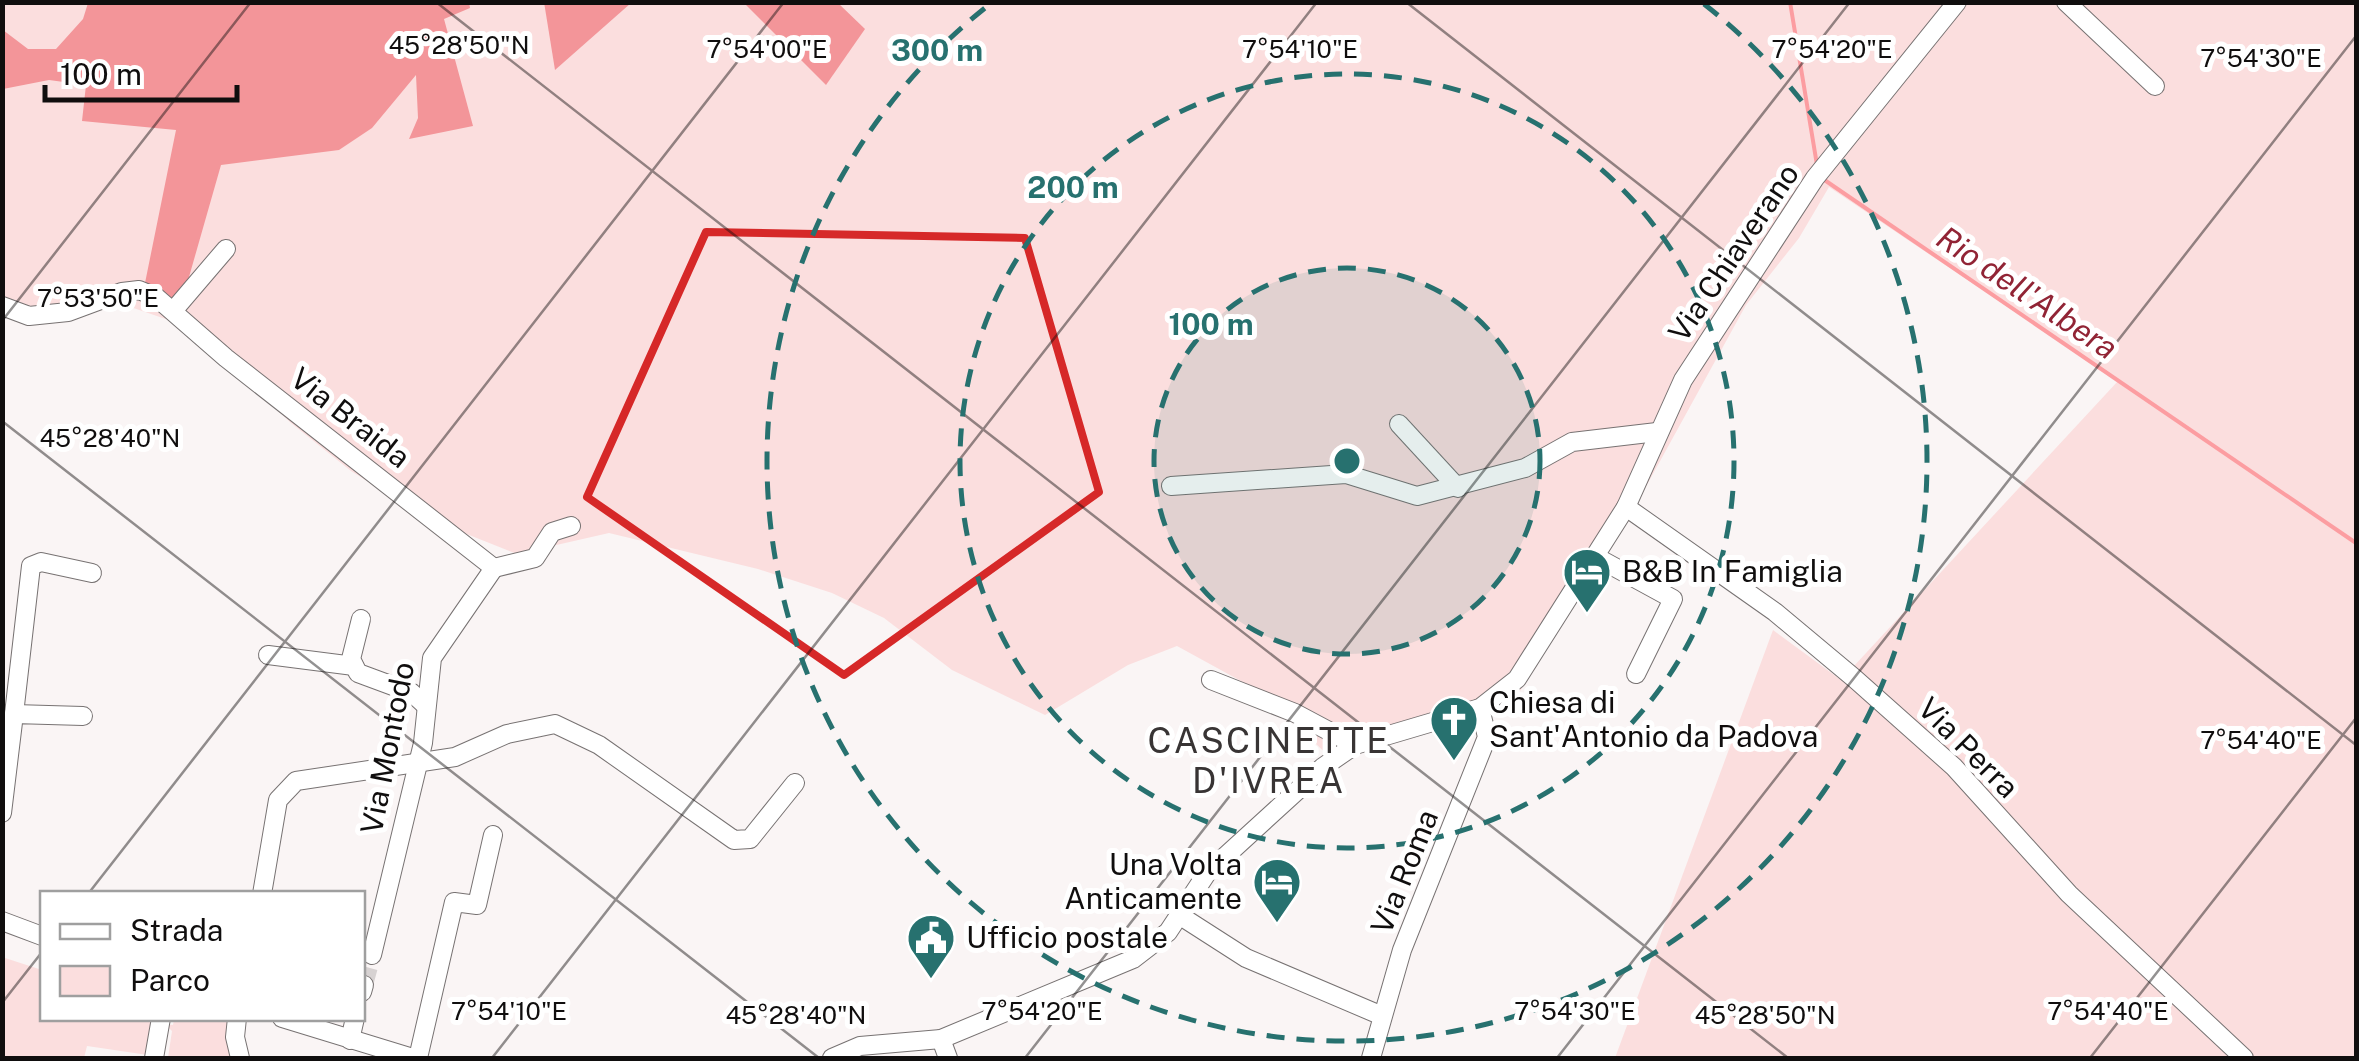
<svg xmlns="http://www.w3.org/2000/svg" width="2359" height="1061" viewBox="0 0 2359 1061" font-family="'Public Sans',sans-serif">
<rect width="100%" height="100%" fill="#faf5f5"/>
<g fill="#fbdede">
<polygon points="2,3 2356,3 2356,1058 1615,1058 1773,630 1841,680 2118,381 1829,187 1799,238 1746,305 1632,512 1515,699 1333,760 1261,692 1177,646 1128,665 1045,715 952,670 884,618 832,593 758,569 609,533 517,554 429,519 351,471 291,423 189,327 113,301 33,317 3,308"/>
<polygon points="2,957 42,970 42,1018 154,1019 148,1055 87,1046 84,1058 3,1058"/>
<polygon points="174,1019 227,1019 235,1058 168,1058 172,1031 165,1024 173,1025"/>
</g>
<g fill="#f39599">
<polygon points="469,2 470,8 444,19 473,126 409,139 418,118 416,75 372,128 339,150 221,165 187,284 173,301 145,283 176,130 82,121 86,85 49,80 3,89 3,30 28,49 56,49 83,19 88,3"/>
<polygon points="544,2 631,2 631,3 555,70"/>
<polygon points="744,3 838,3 865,29 826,85"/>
</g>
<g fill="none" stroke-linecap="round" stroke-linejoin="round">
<g stroke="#fc9da1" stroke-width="4">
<polyline points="1790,2 1817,165"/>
<polyline points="1823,179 2356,543"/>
</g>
<polyline stroke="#d7d2d2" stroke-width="18" stroke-dasharray="18 9" stroke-linecap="butt" points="364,985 372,955"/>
<g stroke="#777272" stroke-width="20">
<g id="minor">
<polyline points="2066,2 2155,86"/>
<polyline points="2,306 29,316 68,312 122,292 139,290 156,297 226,358 494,568"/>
<polyline points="173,311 226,249"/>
<polyline points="1399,424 1458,488"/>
<polyline points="1171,486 1346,474 1417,496 1525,468 1572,442 1657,432"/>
<polyline points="1626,507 1775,612 1854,678 1954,767 2069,894 2244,1058"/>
<polyline points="1596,557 1673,599 1636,674"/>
<polyline points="494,568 535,558 552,532 571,526"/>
<polyline points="361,619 351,659 358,673 412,693 425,705"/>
<polyline points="268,655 354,666"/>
<polyline points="1211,680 1295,713 1355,745"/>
<polyline points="14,714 31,566 41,562 92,573"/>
<polyline points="2,813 14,714 83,716"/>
<polyline points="262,894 278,800 296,781 455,757 507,734 555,724 599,745 734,840 750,839 795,783"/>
<polyline points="1179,915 1246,958 1380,1015"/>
<polyline points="2,921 42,936"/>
<polyline points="372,955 423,743 432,658 494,568"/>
<polyline points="362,992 364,985"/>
<polyline points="237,1018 235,1037 240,1058"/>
<polyline points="282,1018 413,1058"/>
<polyline points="941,1039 948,1058"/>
<polyline points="350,1040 355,1018"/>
<polyline points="154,1058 161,1018"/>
<polyline points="418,1058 454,902 477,905 493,835"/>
<polyline points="832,1058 860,1046 941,1039 1133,959 1168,932 1207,873 1323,767 1355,745 1480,708 1517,679 1626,507 1683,380 1815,178 1957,2"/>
<polyline points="1371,1058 1402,950 1487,737 1480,708"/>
</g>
</g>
<use href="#minor" stroke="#fff" stroke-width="18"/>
</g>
<path fill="none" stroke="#d62828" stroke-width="8" stroke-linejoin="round" d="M706,232L1025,238L1099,492L844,675L587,497Z"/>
<path fill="none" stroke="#100e0e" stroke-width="2.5" stroke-opacity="0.45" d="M436,2L1788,1058M1406,2L2356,745M2,321L251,2M2,421L819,1058M88,894L784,2M2,1003L42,952M492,1058L1317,2M1025,1058L1850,2M1557,1058L2356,36M2090,1058L2356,718"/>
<circle cx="1347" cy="461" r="193" fill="#27716f" fill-opacity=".12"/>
<g fill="none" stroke="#27716f" stroke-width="5" stroke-dasharray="18 12">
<circle cx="1347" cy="461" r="193"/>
<circle cx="1347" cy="461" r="387"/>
<path d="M1704 4A580 580 0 1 1 990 4"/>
</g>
<defs>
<g id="hotel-pin" transform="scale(2.5)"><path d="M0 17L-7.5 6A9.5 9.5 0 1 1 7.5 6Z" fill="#27716f" stroke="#fff"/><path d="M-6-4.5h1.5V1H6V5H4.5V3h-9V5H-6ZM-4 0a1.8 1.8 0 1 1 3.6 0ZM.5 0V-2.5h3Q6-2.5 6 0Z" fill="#fff"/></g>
<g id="church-pin" transform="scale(2.5)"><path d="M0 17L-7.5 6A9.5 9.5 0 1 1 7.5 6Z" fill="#27716f" stroke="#fff"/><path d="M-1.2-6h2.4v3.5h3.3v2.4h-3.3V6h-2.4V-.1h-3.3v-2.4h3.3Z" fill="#fff"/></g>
<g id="civic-pin" transform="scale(2.5)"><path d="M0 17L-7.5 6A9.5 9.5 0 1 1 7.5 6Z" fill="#27716f" stroke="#fff"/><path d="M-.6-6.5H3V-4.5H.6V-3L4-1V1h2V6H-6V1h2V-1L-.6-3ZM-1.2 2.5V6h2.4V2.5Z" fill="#fff"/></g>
</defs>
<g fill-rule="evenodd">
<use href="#hotel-pin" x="1587" y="572"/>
<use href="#church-pin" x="1454" y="720"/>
<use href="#hotel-pin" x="1277" y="882"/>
<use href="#civic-pin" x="931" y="938"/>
</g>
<g text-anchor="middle" stroke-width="10" stroke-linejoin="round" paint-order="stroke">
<g font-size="30" fill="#100e0e" stroke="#fff">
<text transform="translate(1734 253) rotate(-56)" y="10">Via Chiaverano</text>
<text transform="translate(350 418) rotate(38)" y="10">Via Braida</text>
<text transform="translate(388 748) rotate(-79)" y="10">Via Montodo</text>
<text transform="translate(1968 748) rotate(45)" y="10">Via Perra</text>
<text transform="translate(1405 872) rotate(-68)" y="10">Via Roma</text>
</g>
<g font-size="30" fill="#100e0e" stroke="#fff" text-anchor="start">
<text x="1622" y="582">B&amp;B In Famiglia</text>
<text x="1489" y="713">Chiesa di<tspan x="1489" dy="34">Sant'Antonio da Padova</tspan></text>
<text x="1242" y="875" text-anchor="end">Una Volta<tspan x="1242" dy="34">Anticamente</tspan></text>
<text x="966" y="948">Ufficio postale</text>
</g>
<g font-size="32" font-style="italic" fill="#912435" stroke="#fff">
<text transform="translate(2027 293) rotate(34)" y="11">Rio dell'Albera</text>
</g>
<g font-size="35" letter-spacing="2.5" fill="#383434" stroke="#fff">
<text x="1269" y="753">CASCINETTE<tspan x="1269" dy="40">D'IVREA</tspan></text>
</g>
</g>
<g font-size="25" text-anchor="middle" fill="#100e0e" stroke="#fff" stroke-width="10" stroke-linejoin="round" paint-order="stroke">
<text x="459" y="54">45°28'50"N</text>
<text x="767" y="58">7°54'00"E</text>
<text x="1300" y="58">7°54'10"E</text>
<text x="1832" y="58">7°54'20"E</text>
<text x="2261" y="67">7°54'30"E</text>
<text x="98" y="307">7°53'50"E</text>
<text x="110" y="447">45°28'40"N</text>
<text x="2261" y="749">7°54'40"E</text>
<text x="509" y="1020">7°54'10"E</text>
<text x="1042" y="1020">7°54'20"E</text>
<text x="1575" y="1020">7°54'30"E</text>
<text x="2108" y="1020">7°54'40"E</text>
<text x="796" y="1024">45°28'40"N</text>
<text x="1765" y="1024">45°28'50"N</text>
</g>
<circle cx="1347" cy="461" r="15" fill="#27716f" stroke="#fff" stroke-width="5"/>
<g font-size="30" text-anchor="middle" font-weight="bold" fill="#27716f" stroke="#fff" stroke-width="10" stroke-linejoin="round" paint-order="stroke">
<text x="937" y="61">300 m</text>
<text x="1073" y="198">200 m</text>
<text x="1211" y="335">100 m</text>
</g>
<rect width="2359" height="1061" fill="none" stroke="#100e0e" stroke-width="10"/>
<rect x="40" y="891" width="325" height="130" fill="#ffffff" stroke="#9f9f9f" stroke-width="2.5"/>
<rect x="60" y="924" width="50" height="15" fill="#ffffff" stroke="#9f9f9f" stroke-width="2.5"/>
<text x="130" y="941" font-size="30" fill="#100e0e">Strada</text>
<rect x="60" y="966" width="50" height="30" fill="#fbdede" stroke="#9f9f9f" stroke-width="2.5"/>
<text x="130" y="991" font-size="30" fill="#100e0e">Parco</text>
<path d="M45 85v15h192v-15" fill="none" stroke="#100e0e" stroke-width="5"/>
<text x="60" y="85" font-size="30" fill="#100e0e" stroke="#ffffff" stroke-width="8" paint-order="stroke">100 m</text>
</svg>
